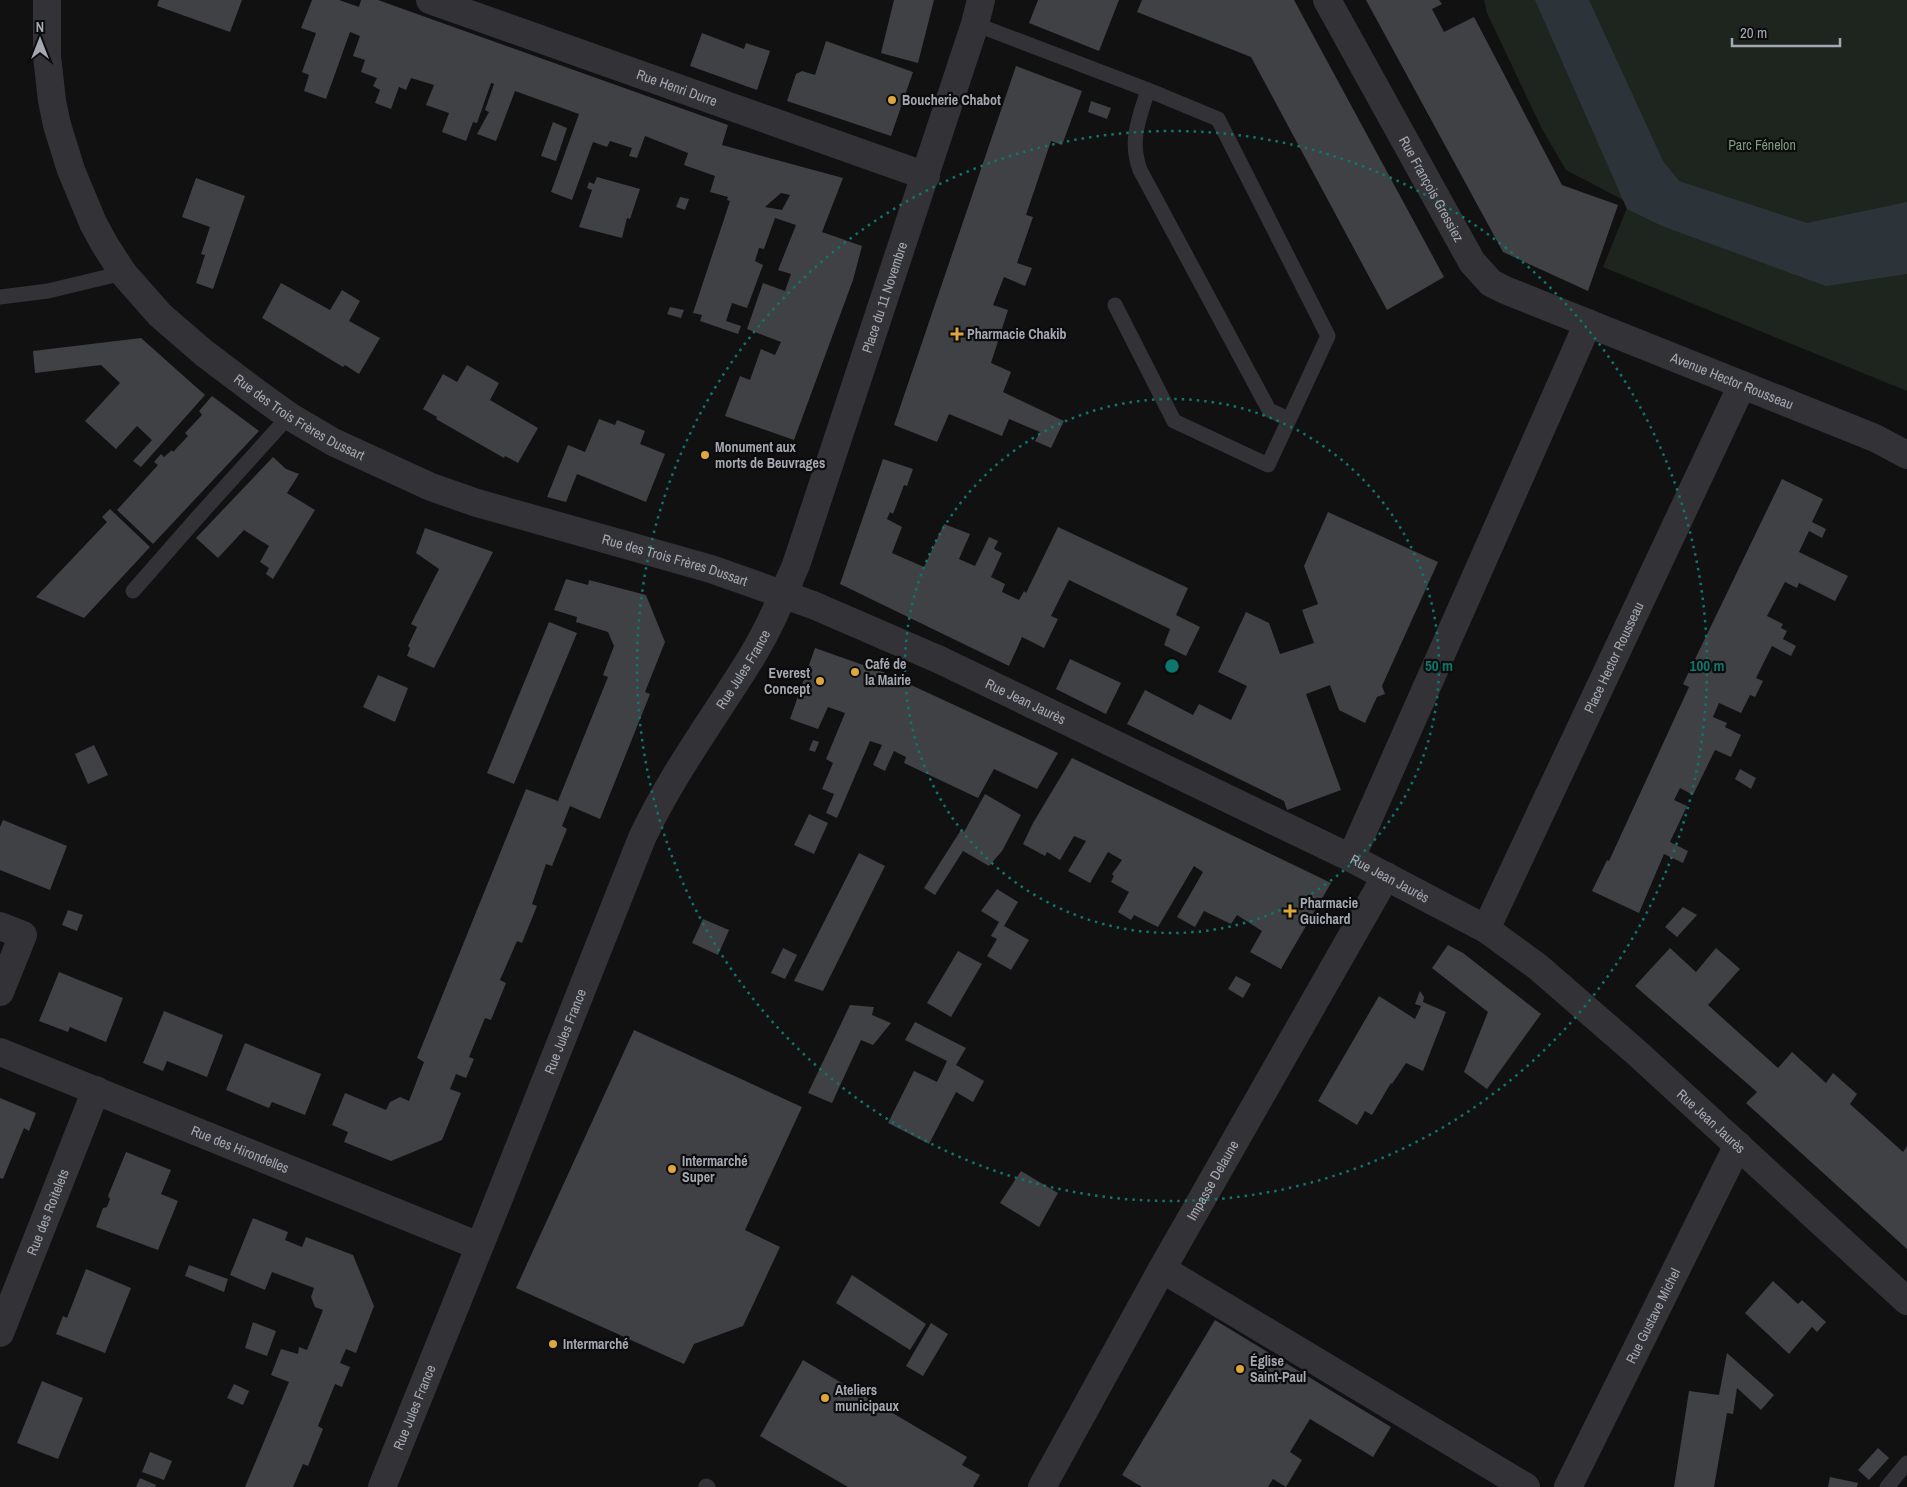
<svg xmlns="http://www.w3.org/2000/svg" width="1907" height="1487" viewBox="0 0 1907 1487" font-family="'Archivo Narrow',sans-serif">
<rect width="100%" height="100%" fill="#111112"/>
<polygon fill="#1e251f" points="1484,0 1907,0 1907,391 1603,267 1629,203 1566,170 1542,129 1487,13"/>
<polygon fill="#2c343a" points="1535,0 1589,0 1663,161 1679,181 1807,223 1907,202 1907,274 1826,286 1662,226 1627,209"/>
<g fill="#404145" fill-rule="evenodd">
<polygon points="159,0 242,0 230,32 157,6"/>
<path d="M312,0H339L359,7L361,0H378L728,125L722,145L843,178L822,232L862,246L853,280L794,440L725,416L740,376L750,380L761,349L775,355L781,342L747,329L763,283L785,291L791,274L778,270L796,225L775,218L764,249L759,248L755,261L763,265L747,308L732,303L726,321L741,326L738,334L700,321L702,315L693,313L730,201L727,200L728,197L710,192L715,176L684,165L688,153L645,136L637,158L629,156L632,148L610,141L607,147L593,142L572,200L551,192L579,114L515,91L496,141L477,134L489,112L485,110L494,84L491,83L477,123L473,122L466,141L442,132L449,113L426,105L434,85L411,78L406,90L399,87L391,109L375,103L380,90L373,86L377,78L361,72L365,60L353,56L360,36L350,32L326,99L304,91L309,75L302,72L316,33L301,28ZM781,193L790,195L782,210L765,207Z"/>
<polygon points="894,0 934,0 918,63 881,53"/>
<polygon points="1038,0 1119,0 1099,51 1029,23"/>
<polygon points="1142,0 1294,0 1444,277 1387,310 1251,57 1137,12"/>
<polygon points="1366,0 1439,0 1442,4 1432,9 1444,32 1474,17 1562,185 1618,205 1588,291 1503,252"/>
<polygon points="702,33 744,49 746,43 770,51 757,90 690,66"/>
<polygon points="826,41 913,72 891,136 787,101 796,74 802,71 815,75"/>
<polygon points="1016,66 1082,91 1062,145 1051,141 1026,215 1033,217 1017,263 1032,268 1025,286 1004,277 993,305 1008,310 991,363 1011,372 1003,392 1064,421 1051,448 1035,441 1040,432 1009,419 1002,436 949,414 937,442 894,425"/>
<polygon points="1091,101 1111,108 1107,119 1088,112"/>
<polygon points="553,122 567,128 556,161 541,156"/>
<polygon points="597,177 640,189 630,219 627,218 622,238 579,227 592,190 587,188 589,182 594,184"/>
<polygon points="196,178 245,196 213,289 196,283 205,255 201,254 210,227 182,217"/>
<polygon points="680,197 689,199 685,210 676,207"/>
<polygon points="281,283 330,310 342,290 360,301 349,321 380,338 359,374 345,365 343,367 262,318"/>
<polygon points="670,307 684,310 681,318 667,314"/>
<polygon points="141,338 205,395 141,467 133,461 152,440 137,426 116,449 85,421 120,383 101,365 35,373 33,351"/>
<polygon points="467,365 499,383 490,400 538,428 518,463 505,456 504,458 436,419 437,417 423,409 443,374 457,382"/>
<polygon points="212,396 259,431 153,544 117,510 158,465 154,462 161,454 164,457 172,450 173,452 188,436 185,433 202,415 199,411"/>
<polygon points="599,419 615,425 617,420 645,431 640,444 665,454 646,502 577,474 566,502 547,497 568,445 585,452"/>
<polygon points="273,457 286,469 299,474 287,493 315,510 273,579 266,574 269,568 260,562 269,546 244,530 218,558 196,538"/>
<polygon points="883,459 913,469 907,486 904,485 893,514 890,512 887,519 902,527 892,553 924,567 944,524 970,534 959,559 975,566 989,537 998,541 994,549 1002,553 991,577 1005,584 1002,592 1019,600 1024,591 1026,593 1058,527 1188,588 1176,615 1200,627 1186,656 1164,645 1170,629 1069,580 1051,616 1058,619 1044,648 1022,637 1009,666 840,584"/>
<polygon points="1782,479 1823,499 1812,522 1826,529 1822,538 1809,531 1799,552 1848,576 1835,601 1799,583 1797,588 1785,582 1767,616 1783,624 1781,628 1787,631 1783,639 1796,646 1791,656 1772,646 1756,678 1763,681 1755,697 1750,695 1741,713 1719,703 1713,717 1727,723 1725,727 1741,735 1731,757 1715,750 1693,795 1680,788 1674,800 1687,806 1670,842 1688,851 1683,863 1664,854 1639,913 1592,891 1607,860 1609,861 1689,687 1683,684"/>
<polygon points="110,509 150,547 84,618 36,597 107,522 102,517"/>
<polygon points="1328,512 1438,562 1382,686 1385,694 1377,697 1365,723 1339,710 1330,685 1306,694 1341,790 1287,810 1284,801 1127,724 1145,690 1193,715 1199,704 1231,720 1247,686 1218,672 1246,612 1269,623 1280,654 1314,643 1302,610 1318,604 1304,566"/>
<polygon points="425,528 493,552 434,668 407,656 410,648 408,646 417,627 411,624 439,569 416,553"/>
<polygon points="566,579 588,585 589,580 646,595 665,642 645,692 650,694 600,819 570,806 562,826 567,829 552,866 546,864 532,904 537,906 522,943 517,941 500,980 506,983 491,1020 485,1018 469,1057 474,1059 466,1078 456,1074 450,1089 461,1093 442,1140 391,1161 344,1142 348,1132 332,1125 345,1093 386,1110 390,1102 400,1097 409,1101 424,1062 417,1058 526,789 558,801 608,677 603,675 614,646 608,632 576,622 577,617 554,610"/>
<polygon points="549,622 577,633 514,784 487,773"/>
<polygon points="815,648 883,672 1058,753 1037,789 994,769 978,798 904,763 906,757 894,751 885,771 873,765 882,745 870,741 837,818 826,813 834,794 822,789 833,763 826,759 845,713 828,707 818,729 790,719"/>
<polygon points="1070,659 1121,683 1106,714 1056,689"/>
<polygon points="378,675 408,688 395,722 363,707"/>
<polygon points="813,740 819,742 815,752 809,750"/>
<polygon points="94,745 108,775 88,784 75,754"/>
<polygon points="1072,758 1331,883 1281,969 1250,952 1262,931 1237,915 1231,924 1204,911 1195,927 1177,917 1203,872 1194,866 1158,927 1134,915 1131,920 1118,912 1129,892 1111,882 1114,876 1112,874 1122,860 1108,852 1090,883 1068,871 1086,841 1074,836 1060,860 1047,852 1045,856 1023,844 1033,823"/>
<polygon points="1740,769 1756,778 1751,789 1735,779"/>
<polygon points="985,794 1021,815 1002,851 989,866 963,851 935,895 924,888 961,830 964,832"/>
<polygon points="809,814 828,823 814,854 794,845"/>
<polygon points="3,820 67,846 50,890 0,870 0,827"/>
<polygon points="859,853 885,866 823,991 794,981"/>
<polygon points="997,889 1018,902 1004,926 1029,940 1011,970 987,956 997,939 991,936 999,922 981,911"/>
<polygon points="1683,907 1697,915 1677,937 1665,927"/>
<polygon points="68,910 83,915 77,931 62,925"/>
<polygon points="703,919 729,930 718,955 692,943"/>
<polygon points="1448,945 1463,953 1541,1014 1487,1089 1464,1072 1488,1012 1432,968"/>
<polygon points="783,948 797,955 785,979 771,973"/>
<polygon points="1670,948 1696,972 1716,948 1740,969 1708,1005 1778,1068 1792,1052 1826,1083 1833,1073 1857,1094 1850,1104 1903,1152 1907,1146 1907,1249 1746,1103 1757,1092 1635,986"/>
<polygon points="958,951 982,964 951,1017 927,1003"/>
<polygon points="59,972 123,998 106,1042 70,1027 68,1032 39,1021"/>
<polygon points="1236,976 1251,984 1243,998 1228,989"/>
<polygon points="1420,991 1424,997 1423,1002 1446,1012 1423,1071 1406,1063 1392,1084 1391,1083 1372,1115 1365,1111 1357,1125 1318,1101 1379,996 1415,1019 1421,1006 1415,1004"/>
<polygon points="850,1005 874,1007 872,1015 891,1023 873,1045 861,1040 832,1103 808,1093"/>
<polygon points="164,1011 223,1035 207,1077 167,1061 163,1071 143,1063"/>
<polygon points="915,1022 966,1048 956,1065 984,1081 973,1102 956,1092 929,1144 888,1123 914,1071 937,1082 947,1061 905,1040"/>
<polygon points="634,1030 802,1107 745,1230 780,1247 743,1326 694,1344 684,1364 516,1288"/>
<polygon points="245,1043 321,1074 305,1115 272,1102 269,1108 226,1090"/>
<polygon points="0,1098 36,1113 29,1131 24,1128 3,1179 0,1178"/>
<polygon points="126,1152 171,1170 161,1194 178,1201 158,1250 96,1227 103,1208 107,1207 110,1199 108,1196"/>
<polygon points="1021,1171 1058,1193 1039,1227 1000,1203"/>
<polygon points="253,1218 288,1232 285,1240 302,1247 306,1237 353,1255 374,1306 356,1353 346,1349 340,1363 350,1367 342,1387 335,1384 318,1426 323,1429 308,1466 303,1464 293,1487 245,1487 289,1382 271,1375 281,1349 298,1354 299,1347 307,1350 323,1310 315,1307 311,1297 314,1288 272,1272 265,1290 230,1275"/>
<polygon points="189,1265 228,1279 224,1292 185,1276"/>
<polygon points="86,1269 131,1288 105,1353 56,1334 63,1316 67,1318"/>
<polygon points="852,1275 926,1324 910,1350 836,1303"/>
<polygon points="1773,1281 1798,1304 1802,1300 1826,1322 1817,1332 1812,1327 1789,1354 1745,1313"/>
<polygon points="1215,1320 1391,1427 1373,1457 1310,1419 1290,1452 1302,1460 1286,1487 1273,1479 1268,1487 1142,1487 1122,1475"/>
<polygon points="253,1322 276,1331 267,1356 245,1348"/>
<polygon points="931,1323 948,1334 923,1376 906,1366"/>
<polygon points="1727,1353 1774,1395 1761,1410 1737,1388 1733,1414 1727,1413 1714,1487 1674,1487 1689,1391 1719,1395"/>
<polygon points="803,1360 967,1457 962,1465 980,1475 973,1487 848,1487 760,1436"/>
<polygon points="42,1381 83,1398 58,1459 17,1443"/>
<polygon points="234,1384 249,1391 243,1405 227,1398"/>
<polygon points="1878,1448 1889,1458 1869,1480 1858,1470"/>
<polygon points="150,1452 172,1461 164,1480 142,1472"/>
<polygon points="1830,1477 1858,1483 1857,1487 1828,1487"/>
<polygon points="140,1478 156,1485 155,1487 136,1487"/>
</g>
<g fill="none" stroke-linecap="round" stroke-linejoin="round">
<g stroke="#333337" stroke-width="15">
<polyline points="975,24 1148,90 1218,119 1328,336 1268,465 1174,421 1115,305"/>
<path d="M1148,90C1139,119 1129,140 1140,170L1269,410L1289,419"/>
<polyline points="0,297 48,291 123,273"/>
<polyline points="133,591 197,518 289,416"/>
<polyline points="706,1486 708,1487"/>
<polyline points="1887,1487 1907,1463"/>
</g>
<g stroke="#333337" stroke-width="28">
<path id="s1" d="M47,0V56L52,101L57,125L71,170L93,223L105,245L123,273L160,315L204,353L261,396L289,416L333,442L431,487L477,503L711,569L813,605L940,660L1351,858L1486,929L1538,967L1637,1053L1907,1301"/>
<path id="s2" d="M430,0L926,176"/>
<path id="s3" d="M1327,0L1472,262L1491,283L1505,290L1875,438L1907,455"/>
<polyline points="1351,858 1588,323"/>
<polyline points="0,926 23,935 0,992"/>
<path id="s4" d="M1486,929L1742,385"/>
<path id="s5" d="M0,1052L479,1246"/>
<polyline points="1162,1269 1526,1487"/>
<path id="s6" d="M0,1333L96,1090"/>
<path id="s7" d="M382,1487L493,1213L642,838C672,774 714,718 751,658C769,629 782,597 796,565L975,24L981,0"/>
<path id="s8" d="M1042,1487L1162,1269L1386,876"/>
<path id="s9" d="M1568,1487L1738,1145"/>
</g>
</g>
<g fill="none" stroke="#0f766e" stroke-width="2.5" stroke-dasharray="2.5 5">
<circle cx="1172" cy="666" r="267"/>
<circle cx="1172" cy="666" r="535"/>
</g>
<g fill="#dea73e" stroke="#0c0c0d" stroke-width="2">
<circle cx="892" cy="100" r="5"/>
<path d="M954.5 326.5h5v5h5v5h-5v5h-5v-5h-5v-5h5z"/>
<circle cx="705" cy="455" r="5"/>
<circle cx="855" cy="672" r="5"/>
<circle cx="820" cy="681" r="5"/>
<path d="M1287.5 903.5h5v5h5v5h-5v5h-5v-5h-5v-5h5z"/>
<circle cx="672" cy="1169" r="5"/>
<circle cx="553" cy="1344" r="5"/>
<circle cx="1240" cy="1369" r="5"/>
<circle cx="825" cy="1398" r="5"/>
</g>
<g text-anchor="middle" stroke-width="4.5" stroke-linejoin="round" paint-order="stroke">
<g font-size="14" fill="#a4a8b2" stroke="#0c0c0d">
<text dy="5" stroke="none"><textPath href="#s2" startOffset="262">Rue Henri Durre</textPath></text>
<text dy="5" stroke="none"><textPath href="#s3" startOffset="216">Rue François Gressiez</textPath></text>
<text dy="5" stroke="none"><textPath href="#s7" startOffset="1295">Place du 11 Novembre</textPath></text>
<text dy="5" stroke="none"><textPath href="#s3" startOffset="588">Avenue Hector Rousseau</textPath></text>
<text dy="5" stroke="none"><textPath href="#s1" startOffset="518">Rue des Trois Frères Dussart</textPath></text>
<text dy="5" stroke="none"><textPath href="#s1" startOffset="922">Rue des Trois Frères Dussart</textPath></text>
<text dy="5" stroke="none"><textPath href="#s4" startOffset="300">Place Hector Rousseau</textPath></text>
<text dy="5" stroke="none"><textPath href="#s7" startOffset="896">Rue Jules France</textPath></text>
<text dy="5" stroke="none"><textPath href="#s1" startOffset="1301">Rue Jean Jaurès</textPath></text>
<text dy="5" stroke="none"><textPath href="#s1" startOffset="1706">Rue Jean Jaurès</textPath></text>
<text dy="5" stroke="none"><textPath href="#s7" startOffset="491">Rue Jules France</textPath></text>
<text dy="5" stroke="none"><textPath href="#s1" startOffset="2111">Rue Jean Jaurès</textPath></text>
<text dy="5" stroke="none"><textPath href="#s5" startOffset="259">Rue des Hirondelles</textPath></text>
<text dy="5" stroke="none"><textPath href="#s8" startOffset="351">Impasse Delaune</textPath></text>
<text dy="5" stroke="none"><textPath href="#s6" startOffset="130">Rue des Roitelets</textPath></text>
<text dy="5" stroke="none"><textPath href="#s9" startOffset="191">Rue Gustave Michel</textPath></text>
<text dy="5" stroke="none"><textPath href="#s7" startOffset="86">Rue Jules France</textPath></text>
</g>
<g font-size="14" font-weight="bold" fill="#a4a8b2" stroke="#0c0c0d" text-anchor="start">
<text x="902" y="105">Boucherie Chabot</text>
<text x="967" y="339">Pharmacie Chakib</text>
<text x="715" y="452">Monument aux<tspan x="715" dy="16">morts de Beuvrages</tspan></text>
<text x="865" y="669">Café de<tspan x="865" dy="16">la Mairie</tspan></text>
<text x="810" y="678" text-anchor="end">Everest<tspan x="810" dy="16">Concept</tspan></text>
<text x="1300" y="908">Pharmacie<tspan x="1300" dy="16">Guichard</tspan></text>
<text x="682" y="1166">Intermarché<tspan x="682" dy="16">Super</tspan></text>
<text x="563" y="1349">Intermarché</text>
<text x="1250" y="1366">Église<tspan x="1250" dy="16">Saint-Paul</tspan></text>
<text x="835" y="1395">Ateliers<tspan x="835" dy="16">municipaux</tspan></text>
</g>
<g font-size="14" fill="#7d9b7e" stroke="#0c0c0d">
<text x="1762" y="150">Parc Fénelon</text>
</g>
</g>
<circle cx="1172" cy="666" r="8" fill="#0f766e" stroke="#0c0c0d" stroke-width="2.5"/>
<g font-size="15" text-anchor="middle" font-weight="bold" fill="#0f766e" stroke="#0c0c0d" stroke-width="4.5" stroke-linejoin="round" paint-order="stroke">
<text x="1439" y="671">50 m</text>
<text x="1707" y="671">100 m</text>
</g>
<g transform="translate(40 40)" stroke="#0c0c0d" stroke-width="4" paint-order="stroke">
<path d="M0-4L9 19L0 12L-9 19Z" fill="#a4a8b2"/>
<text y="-8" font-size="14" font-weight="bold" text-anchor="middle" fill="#a4a8b2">N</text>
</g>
<path d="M1732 38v8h108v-8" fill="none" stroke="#a4a8b2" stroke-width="2.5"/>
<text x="1740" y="38" font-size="15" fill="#a4a8b2" stroke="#0c0c0d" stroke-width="4" paint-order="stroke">20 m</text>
</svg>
